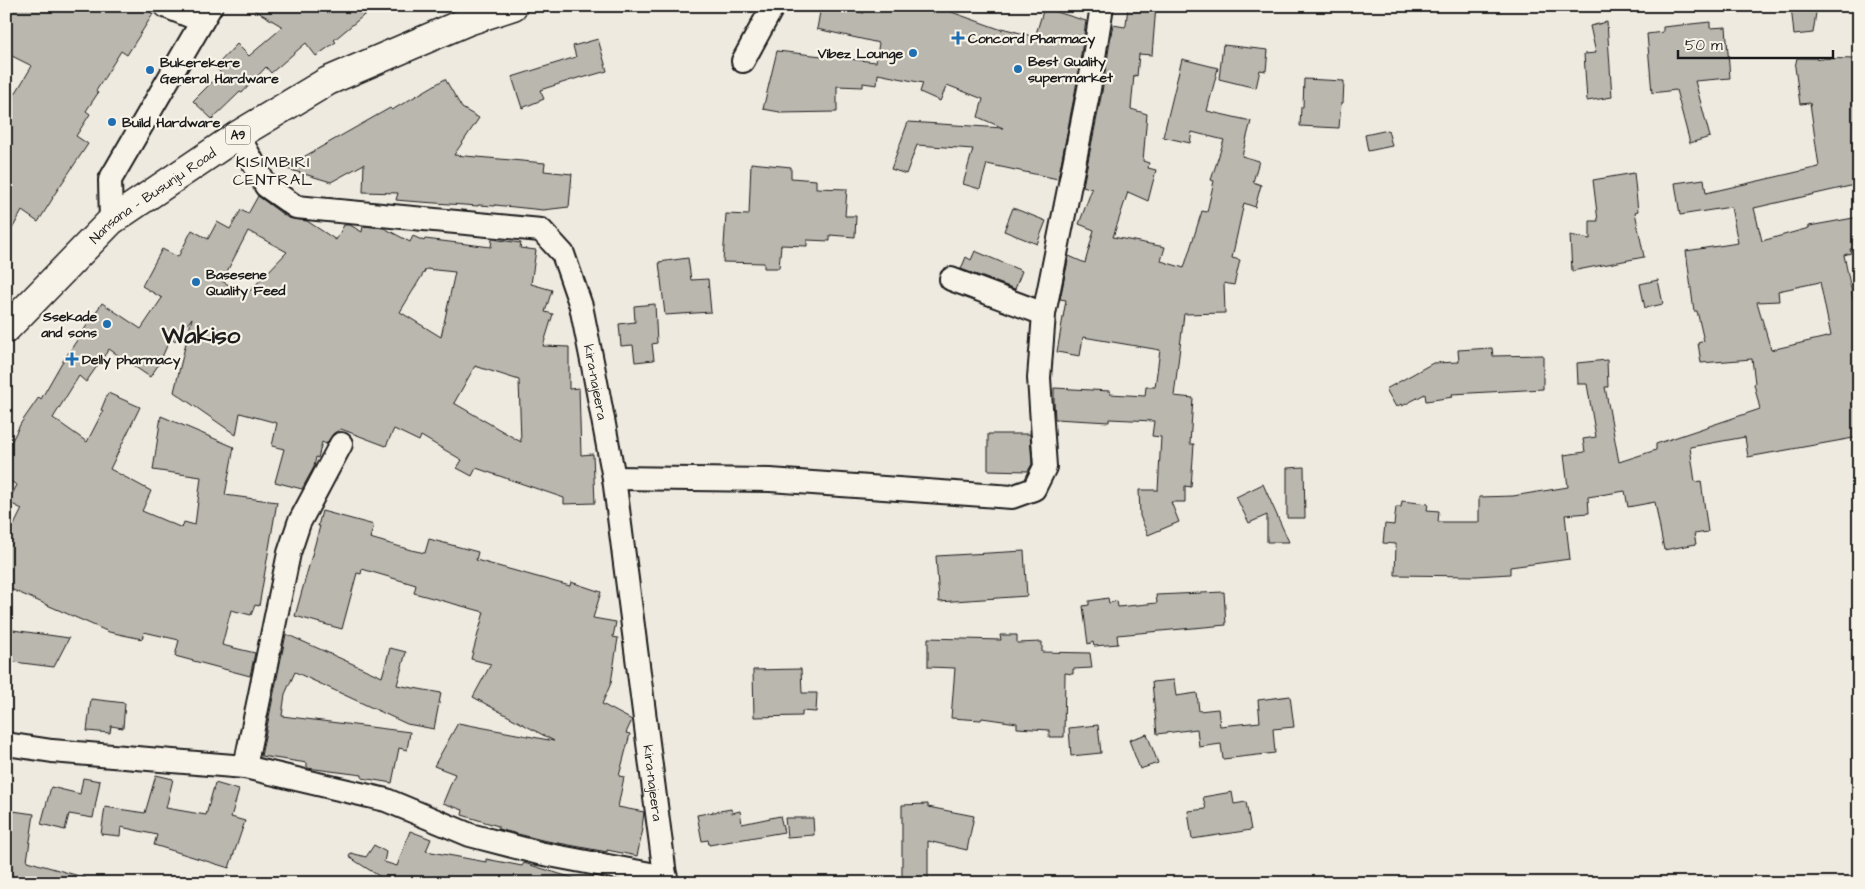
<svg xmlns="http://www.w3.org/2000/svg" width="1865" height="889" viewBox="0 0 1865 889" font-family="'Architects Daughter',sans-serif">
<rect width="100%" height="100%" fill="#eeeae0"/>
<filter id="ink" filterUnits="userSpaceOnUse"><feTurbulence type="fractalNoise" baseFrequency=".02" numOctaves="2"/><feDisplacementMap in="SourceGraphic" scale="10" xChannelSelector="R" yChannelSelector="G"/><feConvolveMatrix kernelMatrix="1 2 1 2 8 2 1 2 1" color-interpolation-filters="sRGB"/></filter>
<g filter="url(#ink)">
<g fill="#bab7af" stroke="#1c1c1c" fill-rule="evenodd">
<polygon points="6,6 142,6 153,14 127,55 121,51 96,91 98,93 86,111 90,114 76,136 88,144 52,198 53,198 38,222 22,211 6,240 6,109 32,66 6,53"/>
<polygon points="248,6 375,6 334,40 336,42 316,56 306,43 271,73 266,67 242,93 240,92 212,119 193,101 221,73 215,67 237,44 249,56 283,27"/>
<polygon points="821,6 864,13 865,6 926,6 946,10 1002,30 1002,28 1035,37 1044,8 1086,21 1076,87 1058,179 987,164 980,189 963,184 973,149 917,145 906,174 891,169 908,122 1003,128 978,117 983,99 947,85 940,101 920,92 923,83 878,74 877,85 863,83 863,87 837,86 837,112 780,113 780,112 763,109 777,51 876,62 879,43 817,29"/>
<polygon points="1128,6 1156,6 1152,55 1139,54 1137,76 1134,75 1131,109 1147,114 1143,161 1149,163 1148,168 1156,170 1148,201 1128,192 1113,237 1165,247 1161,261 1184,268 1202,211 1207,212 1214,181 1211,180 1224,140 1192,132 1190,143 1163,137 1182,59 1218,68 1207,111 1251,121 1242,156 1259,161 1253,182 1261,185 1255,207 1244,203 1232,258 1240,260 1234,285 1224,283 1225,313 1184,314 1174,396 1193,398 1190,444 1194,444 1191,487 1185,486 1185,502 1171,502 1179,522 1148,535 1140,516 1139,490 1158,490 1161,437 1152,436 1154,421 1109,419 1109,422 1055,419 1054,401 1054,388 1110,391 1110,394 1145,396 1146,387 1155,387 1160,350 1083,337 1080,356 1057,352 1066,300 1060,299 1069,256 1085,263 1094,230 1079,224 1092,189 1083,186 1102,92 1112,29 1113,25 1125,27 1126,25"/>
<polygon points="1791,6 1817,6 1813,33 1794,35"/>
<polygon points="1607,22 1612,97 1587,101 1584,54 1596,53 1590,26"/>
<polygon points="1710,22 1710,28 1726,27 1730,78 1695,81 1710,137 1690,143 1676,90 1652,93 1647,34 1663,32 1663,27"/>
<polygon points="598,39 607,71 582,78 581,77 540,90 544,99 522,108 512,77 576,57 573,46"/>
<polygon points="1223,45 1268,50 1266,71 1260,70 1256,88 1219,79"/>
<path d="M1797,58L1859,59V184L1754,208L1762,241L1809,228V226L1859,217V248L1850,249L1851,253L1844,255L1853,299L1859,298V437L1748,457L1745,437L1690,447L1695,482L1701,481L1708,532L1694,534L1696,544L1664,550L1655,502L1628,507L1625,491L1588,497L1589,513L1565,515L1570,559L1510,567V574L1476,576L1395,575L1396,544L1383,543L1385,524L1394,525L1396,507H1401L1402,501L1428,504L1427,510L1439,511L1438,522H1479V497L1513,496L1568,487L1564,455L1585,452L1583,439L1596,437L1587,384H1578L1577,363L1607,360L1608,387H1605L1619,462L1656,450V444L1760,409L1754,384L1755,383L1752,359L1701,363L1698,343L1704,341L1697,311H1694L1686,251L1738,243L1731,207L1680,215L1675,183L1704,179L1706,193L1819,167L1810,103L1800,104L1795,67ZM1820,282L1831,336L1771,350L1757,302L1779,301L1778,291Z"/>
<polygon points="445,79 462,108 479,118 454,155 545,163 544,171 572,174 569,207 543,210 495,205 495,206 478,205 478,206 407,201 396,200 398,193 363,192 364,164 331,182 284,168 390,108 392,110"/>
<polygon points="1304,79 1344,81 1343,103 1341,103 1339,128 1300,126 1301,107 1303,107"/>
<polygon points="1388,130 1392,146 1368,151 1365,135"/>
<polygon points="751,163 791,167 791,178 816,180 816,188 847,189 845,216 856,216 855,237 830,235 830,241 807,240 807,246 781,245 779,268 764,268 764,263 723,262 726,214 749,215"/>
<polygon points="1634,173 1638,211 1635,212 1644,257 1572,271 1570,235 1590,239 1590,221 1598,221 1593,180"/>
<path d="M258,196L288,218L307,221L336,240L344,225H350L362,232L363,226L384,228L410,242L413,236L424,241L425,239L491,247L492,239L521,243L520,248L536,250L531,284L552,290L545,312L553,314L543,346L569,347V389L579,388L581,455L593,454L595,503L564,504V498L476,468L472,476L457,468L462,460L421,436L419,441L394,429L386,446L341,429L334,433L326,444L322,442L318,458L316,457L314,467L302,489L275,482L284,449L272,446L277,423L240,413L236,435L174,392L192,318L175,341L170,339L159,364L150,377L109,349L86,382L79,376L53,418L87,442L103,411L101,410L108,393L140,407L110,469L151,491L142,511L182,528L184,522L195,525L201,477L153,470L161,416L234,447L225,495L277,502L259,606L255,605L251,615L231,610L222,645L255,653L250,676L175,656L179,640L144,632L142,639L109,632L6,587V541L22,509L8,502L17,485L6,479V452L21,423L39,397L41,399L61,364L102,303L141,329L162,298L142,286L162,249L178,257L192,230L208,239L217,222L230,229L241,210L248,214ZM248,231L287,252L246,295L222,281ZM426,269L455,272L441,337L400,312ZM475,366L519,380L521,442L454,403Z"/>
<polygon points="1013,208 1046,221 1037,244 1004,231"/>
<polygon points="975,251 1022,271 1015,289 961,269 966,257 971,260"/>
<polygon points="688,258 691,280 708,279 711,312 665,315 659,262"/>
<polygon points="1658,280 1663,304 1645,308 1640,284"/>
<polygon points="655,304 657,343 652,344 654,360 635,362 633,345 621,346 619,324 635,322 634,306"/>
<polygon points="1492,348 1493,356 1543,355 1543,389 1452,394 1453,397 1426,401 1425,394 1402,406 1401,404 1396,407 1386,389 1433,363 1459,362 1458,350"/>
<polygon points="988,434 1030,434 1032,464 1028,471 988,470"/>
<polygon points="1304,467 1305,518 1287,518 1287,468"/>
<polygon points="1263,484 1266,491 1289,542 1267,542 1267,515 1249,523 1236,497"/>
<polygon points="322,511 374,525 370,538 411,550 425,553 429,539 478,552 476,560 570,586 571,582 601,592 593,618 616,622 613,637 618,638 611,683 602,704 632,720 626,733 630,734 619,776 624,777 618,807 644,812 642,828 643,829 637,856 607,850 607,852 542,840 498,829 498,826 462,815 463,810 443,803 455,774 434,766 458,723 554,741 473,697 491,664 471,659 484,612 414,593 416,585 362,569 361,574 357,573 342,629 295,616 320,526 318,526"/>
<polygon points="1024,551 1027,596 939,602 936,556"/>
<polygon points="1224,592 1226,625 1117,635 1118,644 1094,646 1093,642 1088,644 1083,606 1089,605 1089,601 1108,598 1109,603 1117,601 1118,607 1157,603 1156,595"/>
<polygon points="6,629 69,638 54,667 6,661"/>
<polygon points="286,634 382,677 390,648 406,652 397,685 441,693 434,729 407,724 295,672 285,694 282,716 410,732 407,750 399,748 392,783 362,778 362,775 307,768 307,763 261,756"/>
<polygon points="1000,635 1017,635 1017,643 1042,642 1042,652 1090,653 1092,668 1073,669 1073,674 1065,673 1064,737 1049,737 1049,730 1017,728 1017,723 982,718 981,720 951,718 955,668 928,667 928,638 1001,640"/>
<polygon points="801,669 802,693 817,693 816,712 802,711 802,716 754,717 753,670"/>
<polygon points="1174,680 1176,696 1197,693 1199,711 1218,709 1220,726 1260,722 1258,700 1290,696 1294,727 1273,729 1275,753 1223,759 1221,744 1199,747 1197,729 1157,734 1152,682"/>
<polygon points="91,699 125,703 123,728 111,726 110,733 87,731"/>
<polygon points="1098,725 1101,753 1071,756 1069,728"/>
<polygon points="1147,734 1158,763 1140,769 1129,740"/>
<polygon points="156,775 173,779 166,808 206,815 215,783 239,790 231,817 245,821 229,868 154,845 157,835 121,827 120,836 101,834 105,807 145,813"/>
<polygon points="83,778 100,781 93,818 69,814 65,830 41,824 51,787 80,794"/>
<polygon points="1232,792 1234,804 1246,802 1251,830 1192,839 1188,811 1206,809 1203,797"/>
<polygon points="928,804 928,807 974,816 967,850 928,841 928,883 902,883 902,805"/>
<polygon points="731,809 732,813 740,811 742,824 780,816 784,832 709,845 708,840 702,841 697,815"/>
<polygon points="6,810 34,814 27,861 86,878 85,883 6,883"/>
<polygon points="785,818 813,818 814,835 787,837"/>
<polygon points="410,831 431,839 426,851 486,862 486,859 522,866 524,863 576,879 576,883 390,883 349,857 351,853 366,857 374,845 386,852 384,862 397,866"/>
</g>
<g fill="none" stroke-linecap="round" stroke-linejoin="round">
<g stroke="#1c1c1c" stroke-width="26">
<g id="minor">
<polyline points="165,6 202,21"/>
<polyline points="743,61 773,6"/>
<path id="s1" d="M238,135L266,186L296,207L541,230L563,254L581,306L593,366L614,478L666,883"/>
<polyline points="111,221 110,180 211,6"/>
<polyline points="951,279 1044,314"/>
<polyline points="614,478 770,480 1012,497 1034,489 1045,467 1039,378 1044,314 1089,89 1102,6"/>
<polyline points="6,744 52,751 245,767 386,800 470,835 539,853 666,877"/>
<polyline points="245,767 289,553 299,523 341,444"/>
</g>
</g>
<g stroke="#1c1c1c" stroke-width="31">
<g id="major">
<path id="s2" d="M6,329L111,221L238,135L328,81L468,21L513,6"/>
</g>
</g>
<use href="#minor" stroke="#f7f3e8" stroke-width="22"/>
<use href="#major" stroke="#f7f3e8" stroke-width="28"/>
</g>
</g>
<g fill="#1f6fb2" stroke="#f7f3e8" stroke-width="2">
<path d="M955.5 30.5h5v5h5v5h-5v5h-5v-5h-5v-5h5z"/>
<circle cx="913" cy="53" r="5"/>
<circle cx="1018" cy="69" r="5"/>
<circle cx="150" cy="70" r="5"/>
<circle cx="112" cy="122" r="5"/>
<circle cx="196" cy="282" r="5"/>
<circle cx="107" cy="324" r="5"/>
<path d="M69.5 351.5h5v5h5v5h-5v5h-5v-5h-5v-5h5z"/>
</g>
<g text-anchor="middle" stroke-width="4.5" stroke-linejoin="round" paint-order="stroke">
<rect fill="#f7f3e8" stroke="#5e5c59" stroke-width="1" x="225.5" y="125.5" width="25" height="19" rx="4"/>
<g font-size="12" font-weight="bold" fill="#1c1c1c">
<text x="238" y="139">A9</text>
</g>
<g font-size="14" font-weight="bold" fill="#1c1c1c" stroke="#f7f3e8" text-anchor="start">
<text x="968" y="43">Concord Pharmacy</text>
<text x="903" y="58" text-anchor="end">Vibez Lounge</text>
<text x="1028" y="66">Best Quality<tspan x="1028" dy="16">supermarket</tspan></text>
<text x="160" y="67">Bukerekere<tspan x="160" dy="16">General Hardware</tspan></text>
<text x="122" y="127">Build Hardware</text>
<text x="206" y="279">Basesene<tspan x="206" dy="16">Quality Feed</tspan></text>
<text x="97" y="321" text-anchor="end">Ssekade<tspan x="97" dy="16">and sons</tspan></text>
<text x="82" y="364">Delly pharmacy</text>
</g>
<g font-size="14" fill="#1c1c1c" stroke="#f7f3e8">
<text dy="5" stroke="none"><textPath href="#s2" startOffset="199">Nansana - Busunju Road</textPath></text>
<text dy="5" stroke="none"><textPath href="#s1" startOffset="506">kira-najeera</textPath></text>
<text dy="5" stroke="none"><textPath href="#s1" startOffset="911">kira-najeera</textPath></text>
</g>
<g font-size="16" letter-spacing="1" fill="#1c1c1c" stroke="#f7f3e8">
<text x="273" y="167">KISIMBIRI<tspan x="273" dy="18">CENTRAL</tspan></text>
</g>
<g font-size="24" font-weight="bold" fill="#1c1c1c" stroke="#f7f3e8">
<text x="201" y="343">Wakiso</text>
</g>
</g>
<rect width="1865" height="889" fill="none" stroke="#f7f3e8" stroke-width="25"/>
<rect x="12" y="12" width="1840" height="864" fill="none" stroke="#1c1c1c" stroke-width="2" filter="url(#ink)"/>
<path d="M1678 50v8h155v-8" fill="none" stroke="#1c1c1c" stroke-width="2.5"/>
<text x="1685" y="50" font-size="15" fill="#1c1c1c" stroke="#f7f3e8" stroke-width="4" paint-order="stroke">50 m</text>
</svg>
